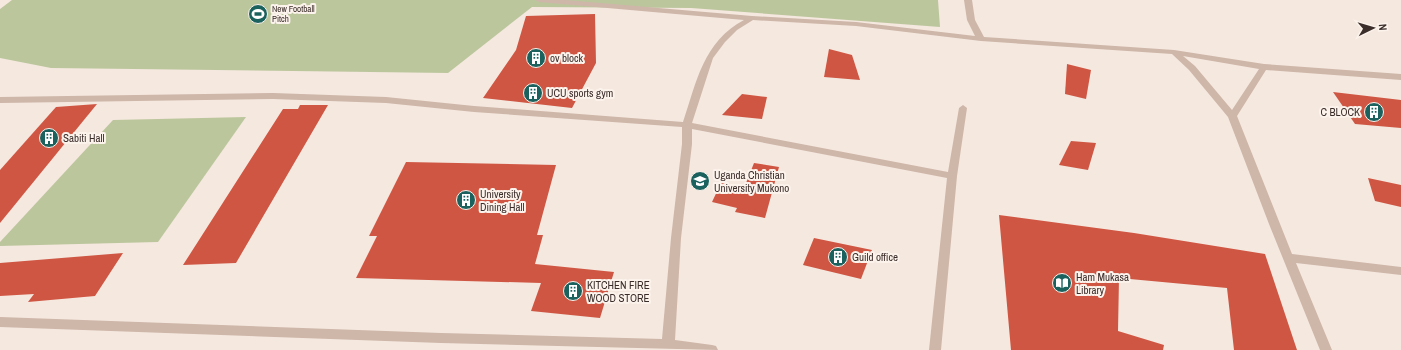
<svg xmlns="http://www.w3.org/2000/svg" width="1401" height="350" viewBox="0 0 1401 350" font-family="'Archivo Narrow',sans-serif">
<rect width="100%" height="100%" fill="#f5e8df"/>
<g fill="#bcc69d">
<polygon points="12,0 938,0 940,27 691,8 532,7 448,73 51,68 0,58 0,9"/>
<polygon points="246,117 158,242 0,246 0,242 113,120"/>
</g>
<g fill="#cf5643">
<polygon points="595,14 596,63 572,108 483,98 516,50 526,16"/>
<polygon points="829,49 852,55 860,80 824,77"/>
<polygon points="1067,64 1091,70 1086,99 1065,94"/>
<polygon points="1333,92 1401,100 1401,128 1355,124"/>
<polygon points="742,94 767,97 762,119 722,115"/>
<polygon points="97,104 0,223 0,170 56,107"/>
<polygon points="300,105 328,105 236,263 183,265 283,109 298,109"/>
<polygon points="1071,141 1096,143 1088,170 1059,165"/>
<polygon points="406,162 556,165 537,235 543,235 535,264 614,272 600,318 531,311 541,283 356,278 377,236 369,236"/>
<polygon points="754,163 779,167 765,218 735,212 737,208 712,202 721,183 744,188"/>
<polygon points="1368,178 1401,185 1401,207 1375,201"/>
<polygon points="999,215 1134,233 1265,254 1297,350 1234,350 1227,288 1119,278 1118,331 1164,345 1163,350 1011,350"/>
<polygon points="814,238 872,250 861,279 803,265"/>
<polygon points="123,253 95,296 28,302 34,294 0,296 0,263"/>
</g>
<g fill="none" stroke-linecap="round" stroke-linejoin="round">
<path fill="#ceb6a9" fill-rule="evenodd" d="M535,0H565L752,16L856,22L975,36L967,20L964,0H972L975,20L984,37L1174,50L1264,64L1401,74V80L1266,70L1237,116L1292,254L1401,267V275L1296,263L1332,350H1320L1269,224L1228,117L1189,70L1172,54L981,41L856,26L753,20L737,30L725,42L713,58L692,123L948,172L959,108L963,105L967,108L957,176L941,350H929L947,178L692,129V144L681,238L675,340L712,345L716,346L718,350L441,343L0,327V317L441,333L662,339L671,238L682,144V127L474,112L386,103L273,99L0,103V97L273,93L386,97L474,106L683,122C697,81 703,42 744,20L539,2ZM1183,56L1259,69L1232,110L1195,66Z"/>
</g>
<defs>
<g id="stadium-disc" transform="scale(1)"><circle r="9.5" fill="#1b615e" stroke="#fcf3ec"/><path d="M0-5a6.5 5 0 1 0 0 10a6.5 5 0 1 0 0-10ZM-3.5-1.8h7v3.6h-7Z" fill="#fff"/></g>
<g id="building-disc" transform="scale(1)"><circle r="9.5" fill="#1b615e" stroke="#fcf3ec"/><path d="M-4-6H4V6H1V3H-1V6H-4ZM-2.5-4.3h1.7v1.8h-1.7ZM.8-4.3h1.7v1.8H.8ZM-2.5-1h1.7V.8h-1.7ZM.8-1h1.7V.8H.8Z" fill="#fff"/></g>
<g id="university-disc" transform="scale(1)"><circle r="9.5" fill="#1b615e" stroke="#fcf3ec"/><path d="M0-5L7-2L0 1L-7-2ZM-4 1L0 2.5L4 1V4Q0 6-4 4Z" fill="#fff"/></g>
<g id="library-disc" transform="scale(1)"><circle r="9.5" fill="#1b615e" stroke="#fcf3ec"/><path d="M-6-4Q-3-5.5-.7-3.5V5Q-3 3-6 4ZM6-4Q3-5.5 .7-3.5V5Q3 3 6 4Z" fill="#fff"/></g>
</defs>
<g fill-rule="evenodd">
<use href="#stadium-disc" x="258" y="14"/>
<use href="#building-disc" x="536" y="58"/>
<use href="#building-disc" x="533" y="93"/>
<use href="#building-disc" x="1374" y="112"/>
<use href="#building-disc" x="49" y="138"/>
<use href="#university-disc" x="700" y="181"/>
<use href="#building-disc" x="466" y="200"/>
<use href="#building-disc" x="838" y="257"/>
<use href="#library-disc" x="1062" y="283"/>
<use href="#building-disc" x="573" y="291"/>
</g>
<g text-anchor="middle" stroke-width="4" stroke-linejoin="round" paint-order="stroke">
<g font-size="9" fill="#3b2d2a" stroke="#fcf3ec" text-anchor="start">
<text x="272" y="12">New Football<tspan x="272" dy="10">Pitch</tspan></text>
</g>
<g font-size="11" fill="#3b2d2a" stroke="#fcf3ec" text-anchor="start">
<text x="550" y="62">ov block</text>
<text x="547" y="97">UCU sports gym</text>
<text x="1360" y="116" text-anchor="end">C BLOCK</text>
<text x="63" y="142">Sabiti Hall</text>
<text x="714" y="179">Uganda Christian<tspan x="714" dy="13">University Mukono</tspan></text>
<text x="480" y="198">University<tspan x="480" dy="13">Dining Hall</tspan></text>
<text x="852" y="261">Guild office</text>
<text x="1076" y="281">Ham Mukasa<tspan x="1076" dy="13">Library</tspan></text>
<text x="587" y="289">KITCHEN FIRE<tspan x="587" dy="13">WOOD STORE</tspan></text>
</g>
</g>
<g transform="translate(1373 28) rotate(85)" stroke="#fcf3ec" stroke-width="3" paint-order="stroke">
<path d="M0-3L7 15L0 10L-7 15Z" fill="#3b2d2a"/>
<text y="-6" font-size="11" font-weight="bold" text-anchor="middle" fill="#3b2d2a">N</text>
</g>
</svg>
